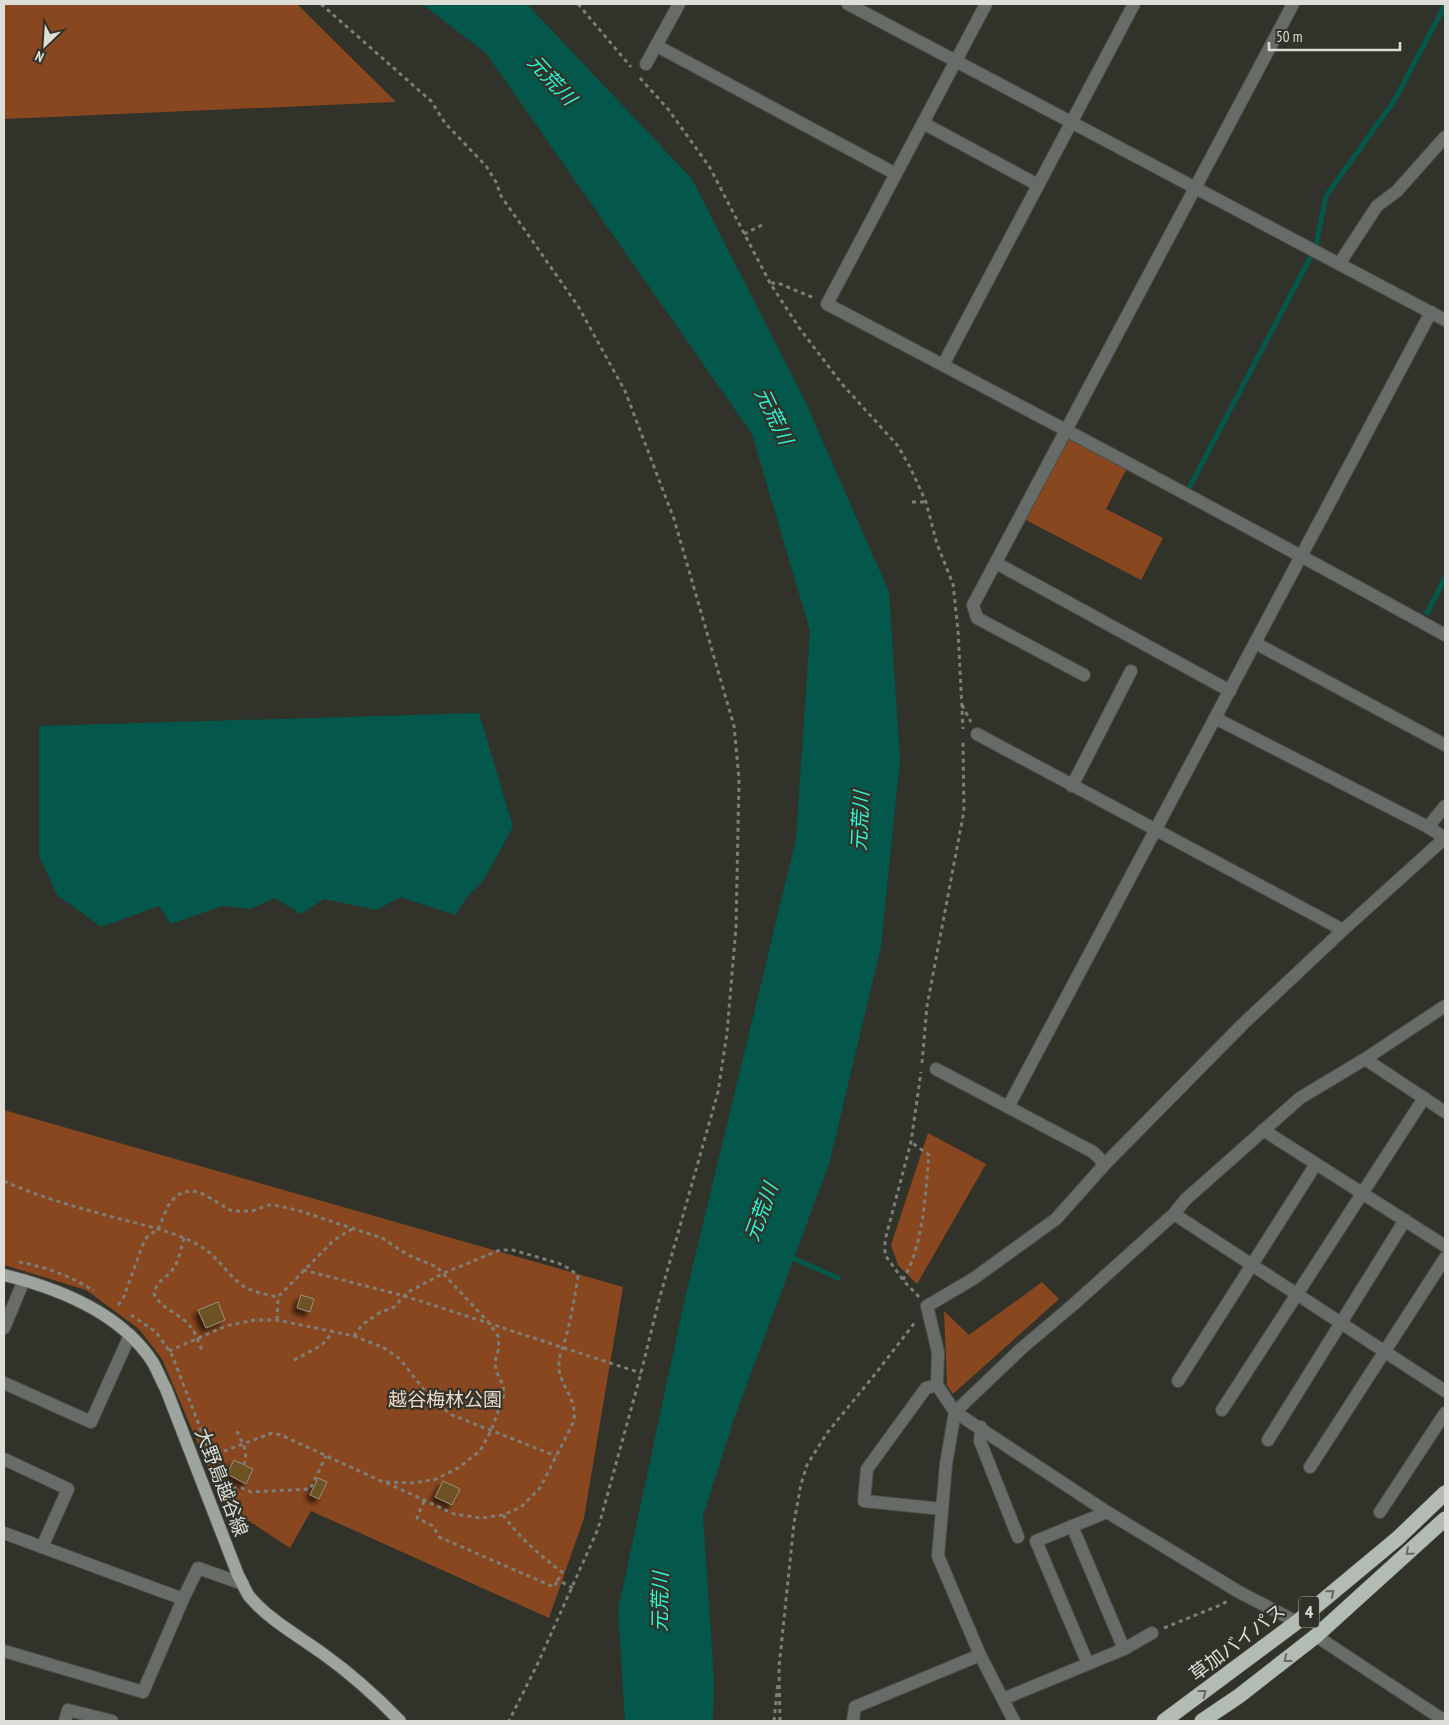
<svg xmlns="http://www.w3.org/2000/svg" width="1449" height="1725" viewBox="0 0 1449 1725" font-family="'PT Sans Narrow','Noto Sans JP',sans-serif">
<defs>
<filter id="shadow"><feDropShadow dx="-4.5" dy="4.5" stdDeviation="2.5" flood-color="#0009"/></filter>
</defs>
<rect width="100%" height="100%" fill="#313229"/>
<g fill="#89471f">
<polygon points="4,4 297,4 396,102 4,119"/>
<polygon points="1067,435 1128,466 1106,509 1163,538 1141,580 1024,519"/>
<polygon points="4,1110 623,1287 584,1518 549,1618 311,1511 290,1548 249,1521 229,1517 162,1359 139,1329 86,1290 4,1265"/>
<polygon points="928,1133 986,1164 917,1284 898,1265 891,1245"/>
<polygon points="1042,1282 1059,1299 953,1394 947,1385 944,1311 969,1335"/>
</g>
<g fill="#03584b">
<polygon points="422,4 527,4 692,179 806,403 889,592 900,760 881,947 829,1164 735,1416 703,1516 714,1680 713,1721 625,1721 618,1610 685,1298 796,839 810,631 752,434 486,53"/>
<polygon points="479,713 513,827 483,881 470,893 455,915 400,897 377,910 324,899 301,914 275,898 250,909 222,906 171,924 159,906 101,927 57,895 39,856 39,726"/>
</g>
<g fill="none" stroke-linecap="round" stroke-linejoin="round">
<g stroke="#03584b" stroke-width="5">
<polyline points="1190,486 1309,260 1316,245 1326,196 1394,101 1445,5"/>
<polyline points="1427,613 1445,578"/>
<polyline points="788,1256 838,1278"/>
</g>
</g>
<g fill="#6d5321" stroke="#948e85" filter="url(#shadow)">
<polygon points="301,1295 314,1299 310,1312 297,1308"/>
<polygon points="218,1302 225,1320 206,1328 198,1310"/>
<polygon points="234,1460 253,1469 246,1484 227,1474"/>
<polygon points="318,1478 327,1482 319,1499 310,1495"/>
<polygon points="443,1481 460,1489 452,1505 435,1497"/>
</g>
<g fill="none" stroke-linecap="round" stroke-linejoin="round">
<g stroke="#4d4e45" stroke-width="14">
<g id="minor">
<polyline points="848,4 1445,320"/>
<path d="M986,4L827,304C1034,413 1241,522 1445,635"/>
<polyline points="657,46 896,174"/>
<polyline points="646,64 679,4"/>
<polyline points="923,123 1038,185"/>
<polyline points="1339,264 1377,206 1397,191 1445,137"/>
<polyline points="943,365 1134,4"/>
<polyline points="996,563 1230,691"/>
<polyline points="1255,643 1445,745"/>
<polyline points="1084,675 977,618 973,605 1293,4"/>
<polyline points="1215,718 1428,827"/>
<polyline points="977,734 1343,930"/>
<polyline points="1072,786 1131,671"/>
<polyline points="1445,838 1428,827 1445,806"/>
<polyline points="1365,1059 1445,1112"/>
<polyline points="936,1069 1008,1107"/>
<polyline points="1263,1130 1445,1246"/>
<polyline points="1105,1164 1093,1152 1008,1107 1431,312"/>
<polyline points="1174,1214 1445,1391"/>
<polyline points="4,1328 24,1280"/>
<polyline points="1178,1381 1316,1164"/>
<polyline points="4,1383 91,1422 130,1335"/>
<polyline points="937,1385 926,1388 867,1469 864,1501 942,1509"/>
<polyline points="1222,1410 1424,1098"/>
<polyline points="981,1427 980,1441 1018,1537"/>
<polyline points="1268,1440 1405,1220"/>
<polyline points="4,1459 68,1489 42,1547"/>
<polyline points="1310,1467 1445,1258"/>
<polyline points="1380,1512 1445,1413"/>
<polyline points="1072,1526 1124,1649"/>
<polyline points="4,1533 183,1599"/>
<polyline points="1297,1622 1239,1592 1107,1512 955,1412 937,1385 938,1352 927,1306 973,1279 1056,1219 1105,1164 1242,1025 1343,930 1445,838"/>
<polyline points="1316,1636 1445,1721"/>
<polyline points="4,1651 143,1692 183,1599 198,1568 243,1584"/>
<polyline points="1088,1664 1036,1541 1107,1512"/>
<polyline points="1003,1699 1124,1649 1152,1633"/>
<polyline points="65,1721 68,1710 112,1721"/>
<polyline points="853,1721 855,1707 980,1655"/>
<polyline points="1014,1721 980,1655 938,1556 946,1464 955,1412 1022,1348 1074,1304 1174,1214 1185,1200 1300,1098 1365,1059 1445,1006"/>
</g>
</g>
<g stroke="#4d4e45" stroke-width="14">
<path id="major" d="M4,1275C57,1288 120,1313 152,1361C157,1369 161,1380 166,1389L238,1575C242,1582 245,1590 249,1596C269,1620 297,1635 322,1653C350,1673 376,1696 400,1721"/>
</g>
<g stroke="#4d4e45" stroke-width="16">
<g id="highway">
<polyline points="1164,1721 1297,1622 1398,1538 1445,1493"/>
<polyline points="1202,1721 1239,1696 1316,1636 1445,1519"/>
</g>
</g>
<g stroke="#7d7e76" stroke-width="3" stroke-dasharray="4 4" stroke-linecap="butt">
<polyline points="321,4 431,101 445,123 486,166 496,182 501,196 578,306 625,391 674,519 734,726 739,779 736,927 727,1033 718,1092 659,1300 641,1373 598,1529 538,1663 509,1721"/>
<polyline points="578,4 631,67"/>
<polyline points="640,78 668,109 709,166 770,283 800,329 842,384 898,446 910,467 926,502 937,544 953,584 958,630 963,729"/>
<polyline points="744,234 762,225"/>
<polyline points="771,283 778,283 814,298"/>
<polyline points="912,502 926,502"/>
<polyline points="962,705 971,722"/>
<polyline points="922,1063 927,1006 964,811 963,741"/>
<path d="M4,1181C41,1198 80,1208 120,1219C147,1226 176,1232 200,1246C216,1255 225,1271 239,1283C250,1292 264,1294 278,1297L334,1240L352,1229"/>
<path d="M184,1238C181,1248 179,1261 173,1269C165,1280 157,1279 154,1294C161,1309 179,1313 189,1325C196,1332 198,1342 202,1350"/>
<path d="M19,1262C46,1267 71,1276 94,1291"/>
<polyline points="303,1270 405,1296 641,1373"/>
<path d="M903,1280C924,1243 925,1196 929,1155L911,1142"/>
<polyline points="919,1297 903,1280 885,1255 885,1240 911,1142 921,1072"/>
<polyline points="118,1305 123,1299 143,1244 147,1237 158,1229 168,1206 175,1197 183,1192 193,1191 203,1194 232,1211 252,1211 269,1205 279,1206 300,1211 382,1238 408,1255 437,1267 490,1324 498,1336 499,1347 495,1362 496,1371 503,1385 504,1395 491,1431 480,1451 458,1468 436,1479 414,1483 383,1482 281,1435 272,1433 211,1456"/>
<polyline points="131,1315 156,1332 172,1355 211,1456 226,1493 223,1495"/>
<polyline points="277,1320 278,1297"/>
<path d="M354,1336L362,1325L379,1313L394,1307L408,1292L444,1273L500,1250H513L558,1263L570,1269L578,1276C575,1297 571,1317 566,1337C564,1345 559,1354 559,1363C557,1385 577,1394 574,1421L540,1488L521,1507L503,1515L481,1518L454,1514L385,1482"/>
<polyline points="169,1351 226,1326 254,1320 277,1320 354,1336 384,1348 400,1359 431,1399 452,1415 556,1456"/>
<polyline points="294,1360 322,1345 333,1332"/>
<path d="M237,1431C242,1443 249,1452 244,1464"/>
<polyline points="226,1493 235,1488 242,1488 251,1492 310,1489 326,1456"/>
<polyline points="424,1501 417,1518 433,1526 439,1537 554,1587 558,1580"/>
<path d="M503,1515C520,1538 539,1555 562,1572L558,1580L573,1588"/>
<polyline points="1164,1628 1223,1604 1227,1601"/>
<polyline points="774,1721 778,1682"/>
<polyline points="780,1721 779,1667 794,1523 801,1484 807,1465 827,1433 876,1373 916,1321"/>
</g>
<use href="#minor" stroke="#686c68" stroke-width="12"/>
<use href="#major" stroke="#9ea59e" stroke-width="12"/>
<use href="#highway" stroke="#b3bcb3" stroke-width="15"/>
</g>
<defs><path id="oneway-chevron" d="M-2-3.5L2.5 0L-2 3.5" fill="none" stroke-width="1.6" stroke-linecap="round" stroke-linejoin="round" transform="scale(1.25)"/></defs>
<g stroke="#656960">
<use href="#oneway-chevron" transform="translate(1409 1552) rotate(138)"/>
<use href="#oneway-chevron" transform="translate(1331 1593) rotate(-40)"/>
<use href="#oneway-chevron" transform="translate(1287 1659) rotate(142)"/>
<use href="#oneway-chevron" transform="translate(1203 1693) rotate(-37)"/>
</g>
<g text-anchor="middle" stroke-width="4.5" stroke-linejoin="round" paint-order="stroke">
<rect fill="#313229" stroke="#a9aaa4" stroke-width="1" x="1299" y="1596.5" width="20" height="31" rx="4"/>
<g font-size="18" font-weight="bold" fill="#ddded8">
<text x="1309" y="1618">4</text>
</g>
<g font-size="19" fill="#eed6ca" stroke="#313229">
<text x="445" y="1406">越谷梅林公園</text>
</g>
<g font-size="19" fill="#ddded8" stroke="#313229">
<text transform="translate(222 1482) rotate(69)" y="7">大野島越谷線</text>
<text transform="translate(1237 1642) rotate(-37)" y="7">草加バイパス</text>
</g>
<g font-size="20" font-style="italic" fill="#2bf7d5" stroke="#313229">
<text transform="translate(552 80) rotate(47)" y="7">元荒川</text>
<text transform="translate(774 416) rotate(64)" y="7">元荒川</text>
<text transform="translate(860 821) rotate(-87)" y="7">元荒川</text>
<text transform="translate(761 1212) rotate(-70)" y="7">元荒川</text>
<text transform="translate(660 1602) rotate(-89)" y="7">元荒川</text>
</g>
</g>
<rect width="1449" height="1725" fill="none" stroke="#ddded8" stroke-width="10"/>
<g transform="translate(45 45) rotate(205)" stroke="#313229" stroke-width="4" paint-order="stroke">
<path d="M0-4L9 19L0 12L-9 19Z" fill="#ddded8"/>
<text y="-8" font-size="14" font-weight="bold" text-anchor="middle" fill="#ddded8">N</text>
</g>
<path d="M1269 42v8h131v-8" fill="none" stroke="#ddded8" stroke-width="2.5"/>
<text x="1276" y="42" font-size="15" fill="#ddded8" stroke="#313229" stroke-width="4" paint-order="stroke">50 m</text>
</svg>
